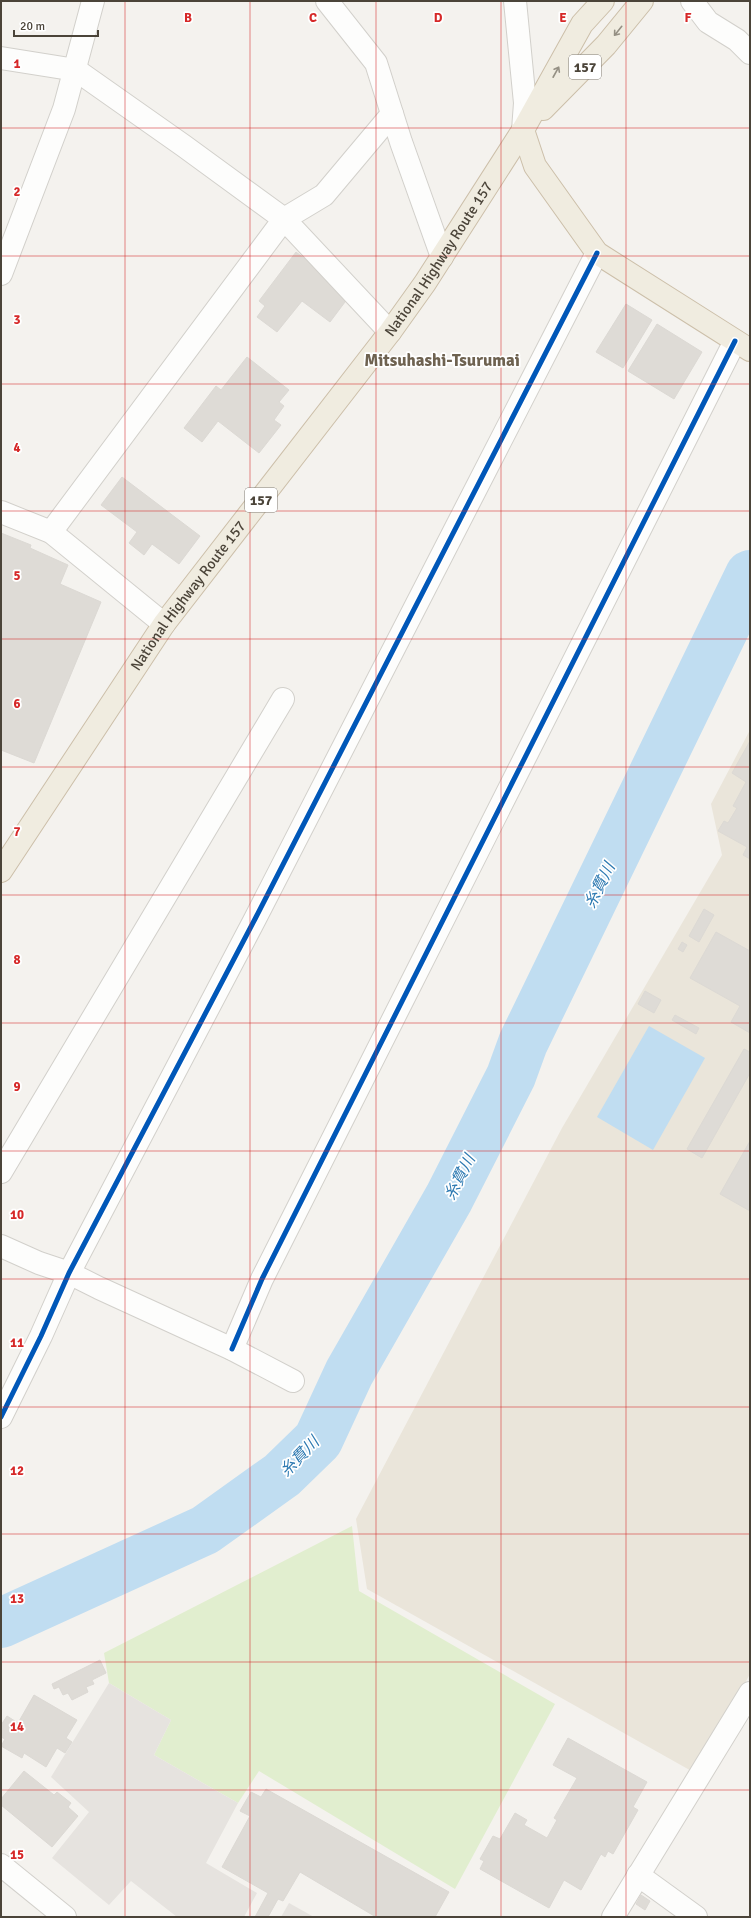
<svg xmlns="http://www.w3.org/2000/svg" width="751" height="1918" viewBox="0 0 751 1918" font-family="Signika,'Noto Sans JP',sans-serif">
<rect width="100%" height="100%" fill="#f4f2ee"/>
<polygon fill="#eae5da" points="750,730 750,1674 695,1773 367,1589 356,1519 562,1128 722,855 711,804"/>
<polygon fill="#e1eecf" points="352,1526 359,1591 555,1704 455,1889 259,1771 238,1803 154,1755 171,1720 109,1683 104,1653"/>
<g fill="#e6e3df">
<polygon points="109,1683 171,1720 154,1755 238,1803 206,1863 257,1893 244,1917 177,1917 131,1881 109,1905 52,1858 89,1812 51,1777"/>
<polygon points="289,1903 314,1917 281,1917"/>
</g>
<polygon fill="#c0ddf1" points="649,1026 705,1058 653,1150 597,1117"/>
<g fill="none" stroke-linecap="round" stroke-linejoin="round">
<polyline stroke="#c0ddf1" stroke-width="50" points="1,1623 205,1530 282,1475 318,1440 349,1373 449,1198 511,1076 523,1043 750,575"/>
</g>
<g fill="#dedbd6" stroke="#dcd9d4">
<polygon points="296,252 351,294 330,322 302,301 277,332 257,317 265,306 259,301"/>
<polygon points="626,304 652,320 623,368 596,352"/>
<polygon points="657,324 702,352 674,399 628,371"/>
<polygon points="247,357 289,390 279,402 284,406 274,420 281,425 259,453 218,421 202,442 184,428 216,386 221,390"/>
<polygon points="122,477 200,536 179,564 152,544 144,555 129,543 137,532 101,505"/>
<polygon points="1,533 31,545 30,548 68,565 60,584 101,602 34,763 1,750"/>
<polygon points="750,741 750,859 743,855 747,847 718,831 724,821 728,823 737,808 733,806 746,782 732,773"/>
<polygon points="704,909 714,915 699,942 689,936"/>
<polygon points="716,932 750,951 750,1033 731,1022 740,1006 690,978"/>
<polygon points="682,942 687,945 683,952 678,949"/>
<polygon points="645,991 661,1000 654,1013 638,1004"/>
<polygon points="675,1015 699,1028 696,1034 672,1020"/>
<polygon points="744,1049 750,1052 750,1073 702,1158 687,1149"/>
<polygon points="750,1141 750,1211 720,1194"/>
<polygon points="100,1660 106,1673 92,1680 94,1684 86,1687 88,1692 72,1700 68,1693 63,1695 59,1687 54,1689 52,1684"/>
<polygon points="34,1695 77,1720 66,1738 72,1742 65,1753 57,1748 46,1767 24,1753 22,1758 1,1746 5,1739 1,1737 1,1725 7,1716 18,1723"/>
<polygon points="568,1738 647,1782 633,1807 638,1810 613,1854 608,1851 605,1857 601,1854 581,1890 564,1880 549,1908 480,1869 484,1861 480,1859 493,1836 500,1839 515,1813 527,1820 524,1825 547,1838 557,1820 554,1818 577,1778 553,1765"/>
<polygon points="24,1771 54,1795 57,1792 71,1803 68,1807 78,1816 52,1847 1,1805 1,1799"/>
<polygon points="266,1789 449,1892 435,1917 376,1917 300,1872 283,1901 278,1899 268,1917 255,1917 268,1893 222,1867 250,1816 240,1811 251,1792 261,1797"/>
<polygon points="641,1895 650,1901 645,1910 636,1904"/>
</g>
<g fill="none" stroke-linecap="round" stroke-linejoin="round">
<g stroke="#d2d0cb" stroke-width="24">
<g id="minor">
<polyline points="327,1 376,63 401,142 442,257"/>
<polyline points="515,1 525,103 523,130"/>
<polyline points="692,1 708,22 737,40 750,53"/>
<polyline points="1,58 76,70 184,146 284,219 390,332"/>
<polyline points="1,274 64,109 93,1"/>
<polyline points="1,512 51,532 164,624"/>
<polyline points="51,532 284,219 324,195 392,114"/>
<polyline points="1,1172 283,699"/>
<polyline points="1,1246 39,1263 69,1273 99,1288 232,1349 293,1381"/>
<polyline points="232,1349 262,1279 735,341"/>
<polyline points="1,1417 41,1336 69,1273 255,919 597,253"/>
<polyline points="638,1875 696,1917"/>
<polyline points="613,1917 750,1693"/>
</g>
</g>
<g stroke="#d2d0cb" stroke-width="24">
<polyline id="tertiary" points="1,1865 65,1917"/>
</g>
<g stroke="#ccbfa9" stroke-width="24">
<g id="trunk">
<polyline points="543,109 606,45 642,1"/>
<polyline points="523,130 535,166 597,253 750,350"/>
<path id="s1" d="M1,871L164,624L390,332L425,283L523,130L582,24L603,1"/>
</g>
</g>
<use href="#minor" stroke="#fdfdfc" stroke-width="22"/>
<use href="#tertiary" stroke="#fdfdfc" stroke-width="22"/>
<use href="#trunk" stroke="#f0ece0" stroke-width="22"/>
<g stroke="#fff" stroke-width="8">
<g id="cycleway">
<polyline points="232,1349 262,1279 735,341"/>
<polyline points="1,1417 41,1336 69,1273 255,919 597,253"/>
</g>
</g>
<use href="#cycleway" stroke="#0057b8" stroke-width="5"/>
</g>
<defs><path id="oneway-shaft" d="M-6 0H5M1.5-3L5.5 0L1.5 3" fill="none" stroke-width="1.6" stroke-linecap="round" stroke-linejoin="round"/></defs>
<g stroke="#959084">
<use href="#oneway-shaft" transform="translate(618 31) rotate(129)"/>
<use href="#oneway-shaft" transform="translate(556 72) rotate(-61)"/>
</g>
<path fill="none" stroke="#d62828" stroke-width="1" stroke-opacity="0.55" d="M125,1V1917M250,1V1917M376,1V1917M501,1V1917M626,1V1917M1,128H750M1,256H750M1,384H750M1,511H750M1,639H750M1,767H750M1,895H750M1,1023H750M1,1151H750M1,1279H750M1,1407H750M1,1534H750M1,1662H750M1,1790H750"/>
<g text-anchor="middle" stroke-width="3.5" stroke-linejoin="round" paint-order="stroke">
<g fill="#fff" stroke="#817c74" stroke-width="1">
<rect x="569" y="55" width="32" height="24" rx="3"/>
<rect x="245" y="488" width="32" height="24" rx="3"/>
</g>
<g font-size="14" font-weight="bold" fill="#4b4439">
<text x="585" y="72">157</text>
<text x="261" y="505">157</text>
</g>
<g font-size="15" fill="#4b4439" stroke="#fff">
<text dy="5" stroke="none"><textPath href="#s1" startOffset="753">National Highway Route 157</textPath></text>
<text dy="5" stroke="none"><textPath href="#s1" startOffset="333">National Highway Route 157</textPath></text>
</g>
<g font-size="16" font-style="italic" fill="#2e7ab2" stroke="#fff">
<text transform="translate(599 885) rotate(-64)" y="6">糸貫川</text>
<text transform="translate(459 1177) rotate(-63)" y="6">糸貫川</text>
<text transform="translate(299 1456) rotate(-46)" y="6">糸貫川</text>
</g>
<g font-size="17" font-weight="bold" fill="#6e6250" stroke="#fff">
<text x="442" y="366">Mitsuhashi-Tsurumai</text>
</g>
</g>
<g font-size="13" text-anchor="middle" font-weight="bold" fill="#d62828" stroke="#fff" stroke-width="3.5" stroke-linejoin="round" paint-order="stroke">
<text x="188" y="22">B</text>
<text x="313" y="22">C</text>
<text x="438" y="22">D</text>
<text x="563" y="22">E</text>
<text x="688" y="22">F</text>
<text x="17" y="68">1</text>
<text x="17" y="196">2</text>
<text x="17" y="324">3</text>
<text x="17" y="452">4</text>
<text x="17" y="580">5</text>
<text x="17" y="708">6</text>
<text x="17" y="836">7</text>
<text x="17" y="964">8</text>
<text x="17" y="1091">9</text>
<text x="17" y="1219">10</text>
<text x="17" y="1347">11</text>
<text x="17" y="1475">12</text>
<text x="17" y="1603">13</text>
<text x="17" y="1731">14</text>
<text x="17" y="1859">15</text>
</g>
<rect width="751" height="1918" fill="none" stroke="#4b4439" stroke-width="4"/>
<path d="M14 30v6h84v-6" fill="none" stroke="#4b4439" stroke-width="2"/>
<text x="20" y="30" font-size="12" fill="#4b4439" stroke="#ffffff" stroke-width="3" paint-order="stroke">20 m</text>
</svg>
